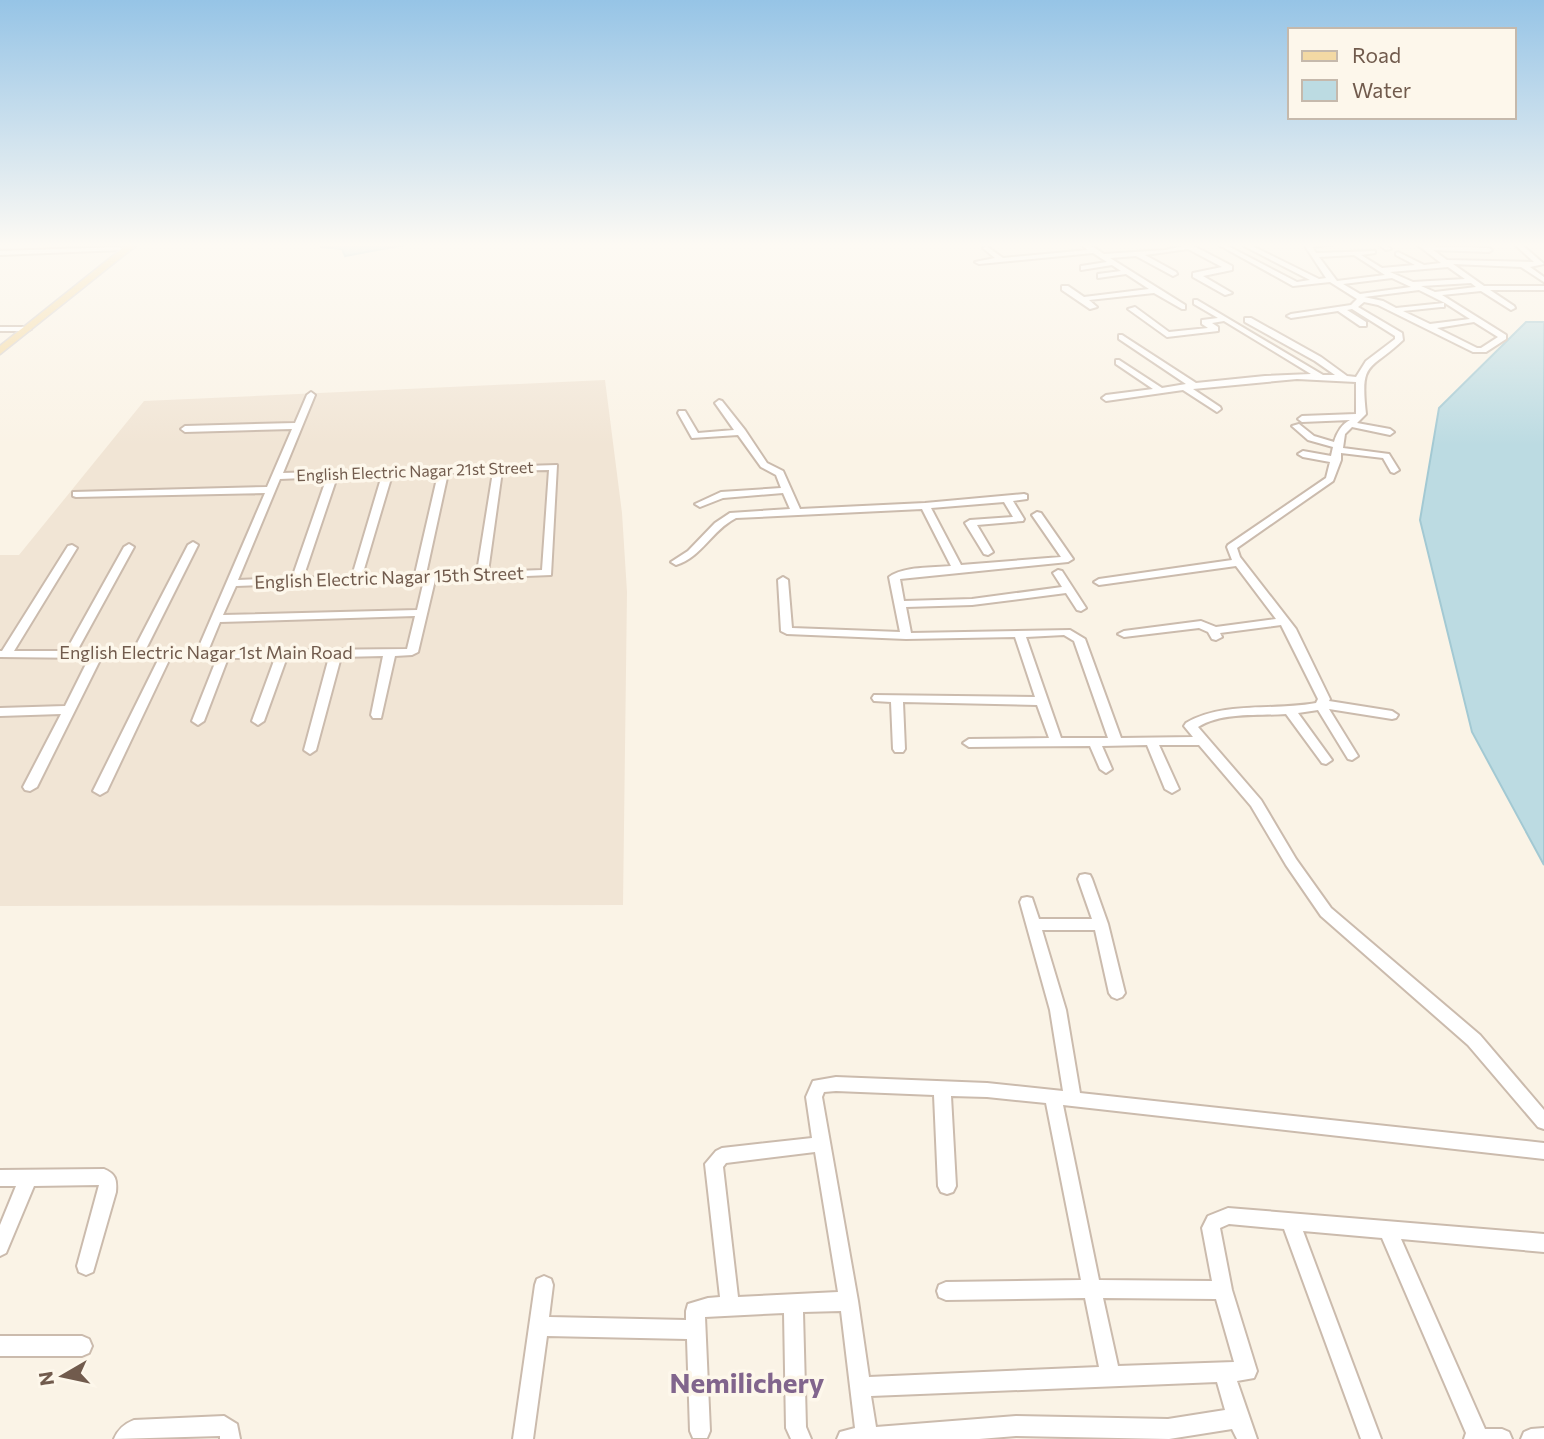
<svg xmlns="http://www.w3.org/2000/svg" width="1544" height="1439" viewBox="0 0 1544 1439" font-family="Commissioner,sans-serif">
<rect width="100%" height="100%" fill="#faf3e6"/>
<polygon fill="#f1e5d5" points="605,380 622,513 627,592 623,905 0,906 0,555 19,555 144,401"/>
<g fill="#bcdbe2" stroke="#a3c9d3" stroke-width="2">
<polygon points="326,243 415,243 345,256 342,249 321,247 321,244"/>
<polygon points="1526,322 1544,322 1544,865 1472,732 1420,520 1439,408"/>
</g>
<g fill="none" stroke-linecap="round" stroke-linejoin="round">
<g stroke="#cbbbad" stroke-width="4">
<g id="minor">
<polygon points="1079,243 1087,243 1104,254 1165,250 1183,246 1180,243 1188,243 1232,266 1232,270 1203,276 1232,293 1225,295 1193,277 1193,273 1222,267 1188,249 1145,255 1176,272 1177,274 1173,276 1136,256 1110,258 1185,305 1185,309 1182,309 1154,293 1089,300 1097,307 1090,309 1062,290 1062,286 1068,286 1084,297 1149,289 1126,274 1098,278 1098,274 1121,271 1112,265 1081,270 1081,266 1107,262 1093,253 979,264 975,262 995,258 984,249 983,248 986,246 1003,258 1088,250"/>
<path d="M1303,243H1342L1312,247L1316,253L1375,251V253L1361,255L1382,268L1415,265L1396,255V253L1398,252L1424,265L1441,263L1415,243H1423L1427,246L1489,248L1492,250L1489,252L1433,250L1447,260L1534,262L1513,243H1520L1544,264L1530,267L1544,277V282L1521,267L1453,264L1484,286H1544V290H1490L1514,306L1515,308L1511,310L1481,291L1442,295L1506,335V339L1486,352H1473L1378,305L1364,302L1358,307L1402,333L1403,340C1369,372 1360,360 1366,414L1357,423L1390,429L1394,432L1390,435L1352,427L1345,434L1343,448L1389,454L1399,470L1394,473L1391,472L1383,458L1341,453V460L1333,481L1237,548L1240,557L1296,629L1330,699L1329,701L1392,711L1398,715L1396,718L1392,719L1329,709L1358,756L1352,760L1348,759L1318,710L1298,713L1332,760L1326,764L1322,763L1286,714C1258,716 1222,712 1198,727L1261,800L1296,859L1331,908L1480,1035L1544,1110V1129L1538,1127L1468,1045L1321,916L1286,865L1251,806L1199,745H1159L1179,789L1172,793L1165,789L1147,745L1102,746L1112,769L1106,773L1100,769L1090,746L969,747L963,743L969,739L1049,738L1037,705L903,702L905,749L903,752H895L893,749L891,702L874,701L872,698L874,695L1035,697L1015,637L906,639L787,634L781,631L778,580L783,577L788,580L792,628L900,632L889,577C904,566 932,568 951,566L922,509L736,518C712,530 702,557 676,565L671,562L688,551L715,523L730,513L790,509L783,493L723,498L700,507L695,504L721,492L781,488L776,475L761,467L738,435L692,438L678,413L679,411H685L698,433L734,430L715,403L719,400L722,401L745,430L767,463L783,471L800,509L925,503L1024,494L1027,495V499L1013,501L1024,519L1023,521L977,525L993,552L988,555L984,554L965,523L970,520L1013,517L1004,502L931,508L961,565L1061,557L1032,515L1037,512L1041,513L1073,559L1068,562L900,579L904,601L972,599L1062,587L1053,573L1058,570L1062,571L1086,608L1081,611L1077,610L1066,593L972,605L906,607L911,633L1070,630L1085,639L1121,738L1193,737L1184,726L1186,723C1224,701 1274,711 1316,703L1318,699L1281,625L1220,633L1222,637L1216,640L1212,639L1208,632L1199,628L1124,637L1118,634L1124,631L1201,621L1216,627L1276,619L1236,566L1099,585L1094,582L1099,579L1232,560L1227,547L1228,545L1326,478L1330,462L1303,457L1298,454L1303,451L1331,456L1333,447L1308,440L1292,426L1299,424L1314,436L1334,442C1337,432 1342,424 1350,420L1302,422L1298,419L1302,416L1356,414V382L1297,379L1193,389L1220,407L1221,409L1217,412L1183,390L1106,401L1102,398L1106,395L1153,389L1116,364V360H1119L1162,388L1186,384L1119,339V335H1122L1196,383L1265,376L1311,374L1224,321L1212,323L1218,327V331L1167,337L1128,309L1135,307L1169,332L1208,328L1202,324V320L1218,318L1194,304V300H1197L1323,375H1335L1315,361L1245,322V318H1251L1321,357L1347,376L1356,377L1366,361L1395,339V336L1352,309L1347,310L1366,322V326H1360L1338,311L1291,318L1287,316L1291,314L1351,305L1357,299L1330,282L1293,286L1219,245L1224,244L1297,282L1310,280L1244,246V244H1248L1319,279L1326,278ZM1354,255L1385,275L1337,281L1319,257ZM1448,267L1465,279L1413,282L1390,272ZM1392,278L1411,287L1360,294L1343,284ZM1471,283L1476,287L1435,292L1421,286ZM1419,290L1445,303L1470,319L1430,324L1403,311L1441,307H1444V303L1396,308L1383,301L1364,297ZM1474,322L1498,337L1481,348H1477L1437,328ZM1064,635L1074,641L1108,738H1061L1026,637Z"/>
<polygon points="1377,243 1385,243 1391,249 1386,250"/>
<polygon points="119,247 122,249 121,250 0,255 0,251"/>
<polygon points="0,327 27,327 31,329 27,331 0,331"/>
<path d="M311,392L315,395L283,473L557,465L551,575L435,580L418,652L412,655L395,656L381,718H373L371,715L383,656L341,657L316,750L310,754L304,750L329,657H287L264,721L258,725L252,721L275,658H228L204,721L198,725L192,721L217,658H170L107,791L100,795L93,791L159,658H101L37,787L30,791L25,790L23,787L61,714L0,716V708L65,706L89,658L0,657V651H2L68,546L72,545L77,548L14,651H66L124,547L129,544L134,547L77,651H133L188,545L193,542L198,545L145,651H197L265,493L76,497L73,496V492L267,487L292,429L185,432L181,429L185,426L295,423L307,395ZM549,470L542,570L488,572L502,471ZM493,472L477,572L426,574L448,473ZM438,474L415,574L362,576L392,475ZM382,475L352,576L303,578L337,477ZM327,477L292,578L238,580L280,479ZM424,580L417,610L223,615L236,586ZM415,616L407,649L208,651L220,622Z"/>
<path d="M1085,874L1090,875L1092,879L1108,924L1125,993L1122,997L1117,999L1112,997L1109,993L1095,930H1042L1066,1010L1080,1093L1544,1143V1159L1063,1105L1099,1280L1212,1281L1202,1228L1208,1216L1228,1208L1544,1234V1252L1401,1239L1485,1429H1502L1509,1432L1512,1439H1464L1466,1433L1382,1238L1303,1231L1381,1439H1361L1284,1229L1229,1224L1220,1228L1232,1290L1257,1371L1254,1378L1237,1381L1257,1439H1237L1232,1429L1169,1439L1016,1436L979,1439H837L840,1432L855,1428L841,1311L803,1312L806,1427L811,1439H791L786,1428L784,1313L705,1317L710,1431L707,1438H693L690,1431L687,1339L547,1336L533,1439H513L535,1285L537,1279L544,1276L551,1279L553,1285L549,1317L686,1320V1311L688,1304L708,1298L720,1297L705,1164L716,1151L722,1148L812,1138L806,1097L813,1081L836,1077L987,1083L1063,1091L1050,1010L1020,902L1022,898L1027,897L1032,898L1039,919H1092L1078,879L1080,875ZM836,1091L934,1095L938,1186L941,1192L947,1194L953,1192L956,1186L951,1096L987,1097L1046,1103L1081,1280L946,1282L939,1285L937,1291L939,1297L946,1300L1085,1298L1099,1367L869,1377L858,1301L822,1097L824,1092ZM815,1152L838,1292L738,1297L723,1167L726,1163ZM1103,1298L1216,1299L1234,1362L1118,1366ZM1217,1382L1225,1410L1168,1419L1016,1416L876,1427L871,1396Z"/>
<path d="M104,1169C116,1174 117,1180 116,1192L93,1272L86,1275L79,1272L77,1266L99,1185L34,1186L6,1253L0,1256V1225L16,1186H0V1170Z"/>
<polygon points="0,1336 82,1336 89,1339 92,1346 89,1353 82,1356 0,1356"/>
<path d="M224,1416L237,1424L240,1439H220V1436L114,1439C118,1429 124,1424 134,1420Z"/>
<polygon points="1544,1428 1544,1439 1521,1439 1524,1432 1531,1429"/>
</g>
</g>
<g stroke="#d7d1cd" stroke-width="3">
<polygon id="major" points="129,243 139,243 0,354 0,346"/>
</g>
<use href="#minor" fill="#fff" fill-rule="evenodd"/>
<use href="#major" fill="#f3d9a4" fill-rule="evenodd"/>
</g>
<linearGradient id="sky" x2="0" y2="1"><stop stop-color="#96c4e6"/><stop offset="0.55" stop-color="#fdfaf4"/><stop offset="1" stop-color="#fdfaf4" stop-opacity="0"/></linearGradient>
<rect width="1544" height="445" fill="url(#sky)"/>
<g text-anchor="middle" stroke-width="7" stroke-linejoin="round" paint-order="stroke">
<g font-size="16" fill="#715b4d" stroke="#fdf7eb">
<text transform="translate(415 471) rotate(-2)" y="6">English Electric Nagar 21st Street</text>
</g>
<g font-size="18" fill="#715b4d" stroke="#fdf7eb">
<text transform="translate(389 578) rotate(-2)" y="6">English Electric Nagar 15th Street</text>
<text x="206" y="659">English Electric Nagar 1st Main Road</text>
</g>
<g font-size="28" font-weight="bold" fill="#81658d" stroke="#fdf7eb">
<text x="747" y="1393">Nemilichery</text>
</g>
</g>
<rect x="1288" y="28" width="228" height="91" fill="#fdf7eb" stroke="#c5b9ac" stroke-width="2"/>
<rect x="1302" y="51" width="35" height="10" fill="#f3d9a4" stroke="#c5b9ac" stroke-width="2"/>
<text x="1352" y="63" font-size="21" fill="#715b4d">Road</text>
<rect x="1302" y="80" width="35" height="21" fill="#bcdbe2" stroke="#c5b9ac" stroke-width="2"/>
<text x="1352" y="98" font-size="21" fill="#715b4d">Water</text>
<g transform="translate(63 1376) rotate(261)" stroke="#fdf7eb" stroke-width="5" paint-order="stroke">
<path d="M0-5L12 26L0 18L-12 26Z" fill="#715b4d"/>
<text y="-10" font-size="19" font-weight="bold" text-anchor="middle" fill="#715b4d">N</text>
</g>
</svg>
